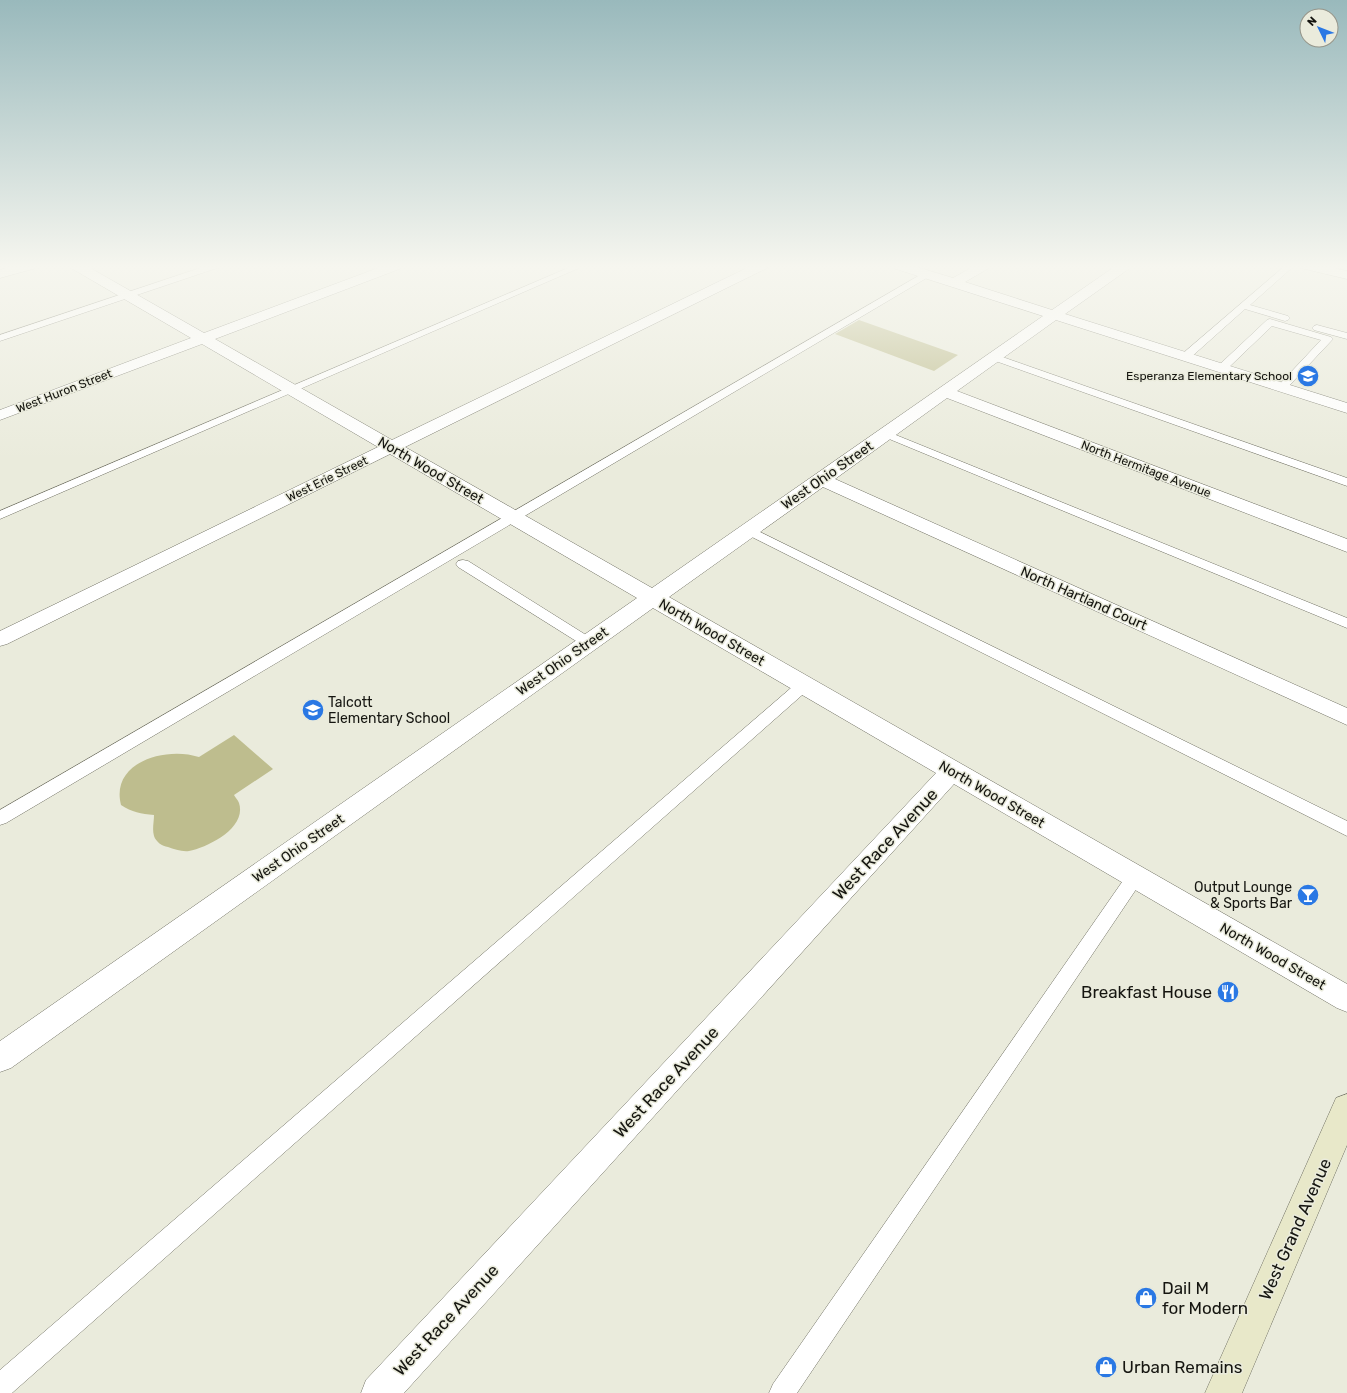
<svg xmlns="http://www.w3.org/2000/svg" width="1347" height="1393" viewBox="0 0 1347 1393" font-family="Rubik,sans-serif">
<rect width="100%" height="100%" fill="#eaebdc"/>
<g fill="#bebd8e">
<polygon points="859,320 958,355 934,371 835,334"/>
<path d="M234,735L273,769L234,795C235,797 238,800 239,803C247,828 208,847 189,851C182,852 174,849 168,847C162,846 156,842 154,836C152,829 154,822 154,815C141,814 132,812 121,805C110,762 166,746 199,757Z"/>
</g>
<g fill="none" stroke-linecap="round" stroke-linejoin="round">
<g stroke="#717164" stroke-width="1">
<g id="service">
<polygon points="209,265 221,265 220,267 0,341 0,335"/>
<polygon points="575,265 586,265 0,519 0,511"/>
<polygon points="1286,265 1295,265 1250,305 1288,316 1290,318 1288,320 1285,321 1245,309 1189,359 1181,359 1180,357 1181,355"/>
<polygon points="927,271 930,272 931,274 930,276 6,823 0,825 0,810"/>
<polygon points="1270,319 1331,337 1333,339 1286,389 1278,389 1277,387 1321,340 1272,326 1226,370 1218,370 1217,368 1218,366 1267,320"/>
<polygon points="1317,325 1347,333 1347,339 1314,330 1312,328 1314,326"/>
<polygon points="994,354 1347,478 1347,486 990,359 989,357"/>
<polygon points="886,431 1347,618 1347,628 882,436 880,434"/>
<polygon points="748,526 1347,821 1347,836 744,533 742,530 744,527"/>
<polygon points="463,560 468,561 594,640 596,643 594,646 589,648 584,646 458,567 456,564 458,561"/>
<polygon points="804,680 809,681 811,685 809,689 12,1393 0,1393 0,1370 799,681"/>
<polygon points="1135,870 1141,872 1144,877 1141,882 797,1393 769,1393 773,1384 1129,872"/>
</g>
</g>
<g stroke="#717164" stroke-width="1">
<g id="minor">
<polygon points="18,265 37,265 36,268 0,278 0,270"/>
<polygon points="70,265 85,265 204,333 386,265 403,265 402,268 215,339 392,440 753,265 768,265 767,268 405,447 652,588 1043,316 893,268 892,265 910,265 953,278 976,265 990,265 989,268 965,282 1052,310 1117,265 1131,265 1130,268 1065,314 1347,403 1347,413 1056,320 957,391 1347,539 1347,552 947,398 835,479 1347,708 1347,725 823,487 669,597 1347,984 1347,1012 1337,1008 954,784 404,1393 361,1393 366,1380 936,773 653,608 11,1068 0,1072 0,1041 637,598 390,454 7,644 0,646 0,631 378,447 202,344 0,420 0,410 191,338 71,268"/>
<polygon points="1300,265 1320,265 1347,271 1347,279 1301,268"/>
</g>
</g>
<g stroke="#717164" stroke-width="1">
<polygon id="secondary" points="1347,1094 1347,1145 1242,1393 1205,1393 1336,1098"/>
</g>
<use href="#service" fill="#fff" fill-rule="evenodd"/>
<use href="#minor" fill="#fff" fill-rule="evenodd"/>
<use href="#secondary" fill="#e8e8c9" fill-rule="evenodd"/>
</g>
<linearGradient id="sky" x2="0" y2="1"><stop stop-color="#99b9bc"/><stop offset="0.58" stop-color="#f6f6ef"/><stop offset="1" stop-color="#f6f6ef" stop-opacity="0"/></linearGradient>
<rect width="1347" height="460" fill="url(#sky)"/>
<defs>
<g id="school-disc" transform="scale(1.15)"><circle r="9.5" fill="#2a78e4" stroke="#eaebdc"/><path d="M0-5L7-2L0 1L-7-2ZM-4 1L0 2.5L4 1V4Q0 6-4 4Z" fill="#fff"/></g>
<g id="bar-disc" transform="scale(1.15)"><circle r="9.5" fill="#2a78e4" stroke="#eaebdc"/><path d="M-6-5H6L.8 .8V4.5H3.5V6h-7V4.5H-.8V.8Z" fill="#fff"/></g>
<g id="restaurant-disc" transform="scale(1.15)"><circle r="9.5" fill="#2a78e4" stroke="#eaebdc"/><path d="M-5-6h1v4h1v-4h1v4h1v-4h1v5L-1.5 .5V6h-2V.5L-5-1ZM5-6V6H3V1.5H1.5Q1.5-4 5-6Z" fill="#fff"/></g>
<g id="shop-disc" transform="scale(1.15)"><circle r="9.5" fill="#2a78e4" stroke="#eaebdc"/><path d="M-5-2.5h2.3a2.7 3.5 0 0 1 5.4 0H5L5.5 6h-11ZM-1.5-2.5h3a1.5 2.3 0 0 0-3 0Z" fill="#fff"/></g>
</defs>
<g fill-rule="evenodd">
<use href="#school-disc" x="1308" y="376"/>
<use href="#school-disc" x="313" y="710"/>
<use href="#bar-disc" x="1308" y="895"/>
<use href="#restaurant-disc" x="1228" y="992"/>
<use href="#shop-disc" x="1146" y="1298"/>
<use href="#shop-disc" x="1106" y="1367"/>
</g>
<g text-anchor="middle" stroke-width="3" stroke-linejoin="round" paint-order="stroke">
<g font-size="12" fill="#151510" stroke="#eaebdc" text-anchor="end">
<text x="1292" y="380">Esperanza Elementary School</text>
</g>
<g font-size="12" fill="#151510" stroke="#eaebdc">
<text transform="translate(64 391) rotate(-21)" y="4">West Huron Street</text>
<text transform="translate(1146 469) rotate(21)" y="4">North Hermitage Avenue</text>
<text transform="translate(327 479) rotate(-26)" y="4">West Erie Street</text>
</g>
<g font-size="14" fill="#151510" stroke="#eaebdc">
<text transform="translate(431 470) rotate(30)" y="5">North Wood Street</text>
<text transform="translate(827 475) rotate(-35)" y="5">West Ohio Street</text>
<text transform="translate(1084 598) rotate(24)" y="5">North Hartland Court</text>
<text transform="translate(712 632) rotate(30)" y="5">North Wood Street</text>
<text transform="translate(562 661) rotate(-35)" y="5">West Ohio Street</text>
<text transform="translate(992 794) rotate(30)" y="5">North Wood Street</text>
<text transform="translate(298 848) rotate(-35)" y="5">West Ohio Street</text>
<text transform="translate(1273 956) rotate(30)" y="5">North Wood Street</text>
</g>
<g font-size="14" fill="#151510" stroke="#eaebdc" text-anchor="start">
<text x="328" y="707">Talcott<tspan x="328" dy="16">Elementary School</tspan></text>
<text x="1292" y="892" text-anchor="end">Output Lounge<tspan x="1292" dy="16">&amp; Sports Bar</tspan></text>
</g>
<g font-size="17" fill="#151510" stroke="#eaebdc">
<text transform="translate(885 844) rotate(-47)" y="6">West Race Avenue</text>
<text transform="translate(666 1082) rotate(-47)" y="6">West Race Avenue</text>
<text transform="translate(1295 1229) rotate(-66)" y="6">West Grand Avenue</text>
<text transform="translate(446 1320) rotate(-47)" y="6">West Race Avenue</text>
</g>
<g font-size="17" fill="#151510" stroke="#eaebdc" text-anchor="start">
<text x="1212" y="998" text-anchor="end">Breakfast House</text>
<text x="1162" y="1294">Dail M<tspan x="1162" dy="20">for Modern</tspan></text>
<text x="1122" y="1373">Urban Remains</text>
</g>
</g>
<g transform="translate(1319 28) rotate(313)"><circle r="19" fill="#eaebdc" stroke="#95958a"/>
<path d="M0-3L7 15L0 10L-7 15Z" fill="#2a78e4"/>
<text y="-6" font-size="11" font-weight="bold" text-anchor="middle" fill="#151510">N</text>
</g>
</svg>
